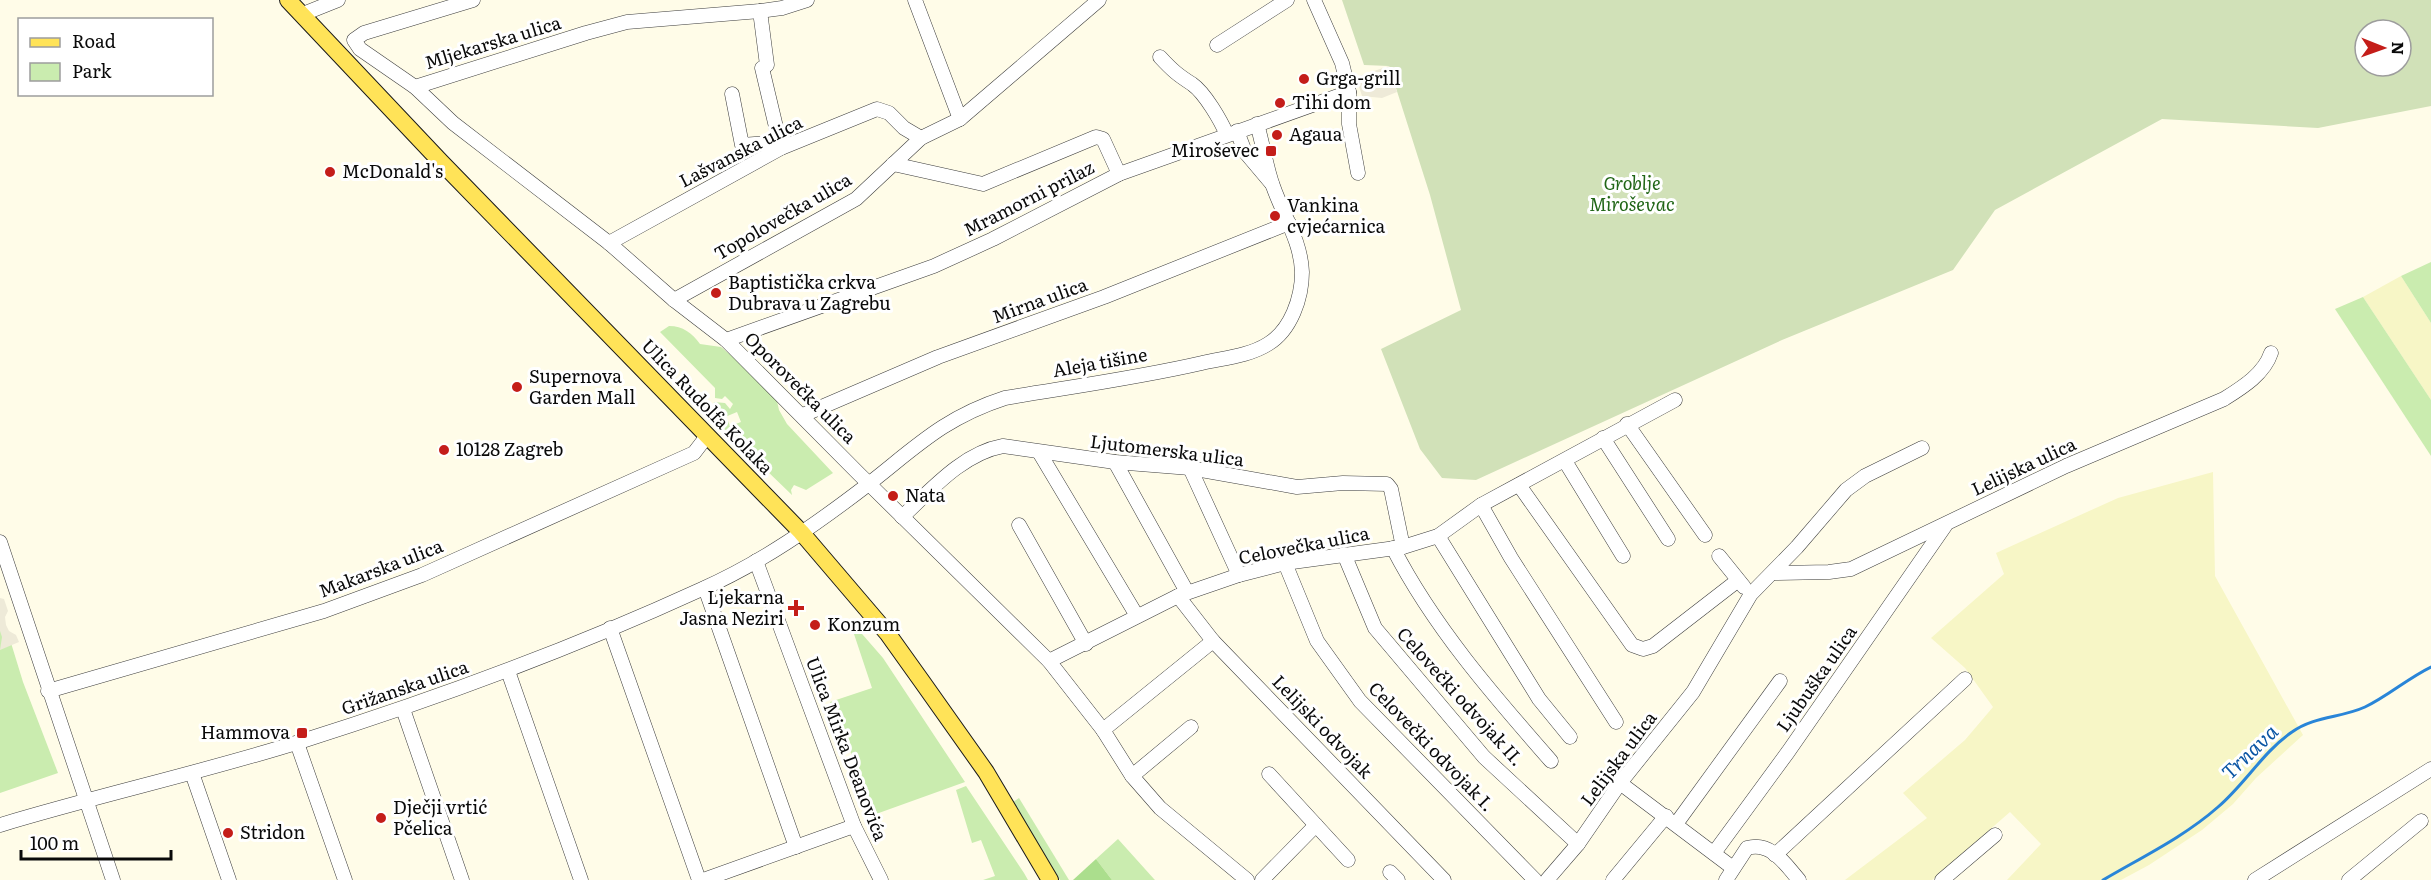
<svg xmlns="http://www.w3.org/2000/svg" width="2431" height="880" viewBox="0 0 2431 880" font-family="Literata,serif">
<rect width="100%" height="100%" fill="#fffce8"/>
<g fill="#f7f6c6">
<polygon points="2401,276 2431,323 2431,400 2363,297"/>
<polygon points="2213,472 2215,576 2303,735 2256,778 2233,804 2202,830 2149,865 2121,880 2007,880 2041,844 2010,812 1932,880 1845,880 1927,818 1903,793 1965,740 1993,707 1965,668 1931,638 2004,574 1996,553 2118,498"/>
</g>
<g fill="#caecaf">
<polygon points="2431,262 2431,323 2401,276"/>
<polygon points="2363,297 2431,400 2431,456 2335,309"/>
<path d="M669,326C683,326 692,333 700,344L721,347L758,378L777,401L779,410L787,424L833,473L806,490L794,485L791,490L792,495L764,468L745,444L743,446L746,451L743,454L711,421L718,416L725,422L728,421L730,426L741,422L737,412L725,417L713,407L714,402L725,403L730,409L733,404L725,396L722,399L715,398V388L660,332Z"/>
<polygon points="0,607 23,682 58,773 0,793"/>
<polygon points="849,619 883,658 965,782 876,814 830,702 872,688"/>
<polygon points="966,786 1024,873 1028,880 983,880 995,876 981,840 972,843 956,790"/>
<polygon points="1019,798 1069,880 1060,880 1013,802"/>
<polygon points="1118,839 1154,879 1155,880 1112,880 1096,859"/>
</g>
<polygon fill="#abde8d" points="1096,859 1112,880 1073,880"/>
<path fill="#d1e1b8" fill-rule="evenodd" d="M1342,0H2431V106L2318,128L2162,119L1995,210L1953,270L1782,340L1476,480L1442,478L1420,449L1381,349L1461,310L1430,195L1389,66L1364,65ZM2365,30H2401V66H2365Z"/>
<g fill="#eeead8">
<polygon points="1389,66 1397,92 1382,98 1362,96 1356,77"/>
<polygon points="0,598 4,599 8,611 5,617 6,625 9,631 16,635 19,642 0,650 2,637 0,631"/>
</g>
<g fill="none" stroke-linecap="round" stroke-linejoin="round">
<path stroke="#2985d8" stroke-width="3" d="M2103,880C2142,857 2184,837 2218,807C2245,784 2263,752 2292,732C2314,716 2341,718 2365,707C2388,696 2408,678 2431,667"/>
<g stroke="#3d3d3d" stroke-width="15">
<g id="minor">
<polyline points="473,0 364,33 354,40 360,49 415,87 453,123 609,243 674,300 726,340 859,474 1049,661 1103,730 1132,776 1160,808 1247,880"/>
<polyline points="915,0 960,119"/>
<polyline points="1314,0 1342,63 1349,92 1349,124 1358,173"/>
<polyline points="760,11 767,65"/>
<polyline points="303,14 338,0"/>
<polyline points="1217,45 1287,0"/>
<path d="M1160,57C1173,71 1178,75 1192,84C1205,93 1221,121 1227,135"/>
<polyline points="762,68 781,148"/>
<polyline points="415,87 586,33 627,22 760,11 782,8 807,0"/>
<polyline points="732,94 742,145 780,142"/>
<polyline points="1237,131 1245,152 1272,184"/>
<polyline points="893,164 983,184 1096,137 1103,139 1119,174"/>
<polyline points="609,243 781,148 877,109 889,113 904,128 921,138"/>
<polyline points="674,300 856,199 921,138 960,119 1099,0"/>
<polyline points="726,340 934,266 993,239 1119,174 1349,92"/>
<polyline points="803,415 938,357 1104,297 1289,223"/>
<polyline points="1627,424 1705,535"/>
<polyline points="1603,438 1668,539"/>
<polyline points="1039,452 1137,616"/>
<polyline points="1565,461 1623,556"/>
<polyline points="1115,462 1187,592"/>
<polyline points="1190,468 1239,575"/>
<polyline points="1519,485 1632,645 1643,649 1653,646 1737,581"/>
<polyline points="1481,505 1511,558 1616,722"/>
<path d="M902,517C931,490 963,453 1003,446L1115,462L1190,468L1297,487L1343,483L1387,484L1391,489L1403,547"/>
<polyline points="1019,525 1086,644"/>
<polyline points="1438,536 1539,699 1570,737"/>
<polyline points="0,542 113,880"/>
<path d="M1393,548C1433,626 1493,695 1551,761"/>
<polyline points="1344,554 1375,628 1484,757 1578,844"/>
<polyline points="1719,556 1744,587"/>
<polyline points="756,561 854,826 881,880"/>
<polyline points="1285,563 1317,641 1360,701 1535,880"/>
<path d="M1773,573L1829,572L1851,569L2066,466L2224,399C2243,387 2264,374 2271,353"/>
<polyline points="705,588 796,847"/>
<polyline points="1178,596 1213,641 1444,880"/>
<polyline points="610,628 699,880"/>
<polyline points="1049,661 1178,596 1239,575 1285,563 1403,547 1438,536 1481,505 1675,400"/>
<polyline points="508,671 581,880"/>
<polyline points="48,691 324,611 422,575 694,453 707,436"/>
<polyline points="403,709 462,880"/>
<polyline points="1103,730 1213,641"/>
<polyline points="297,743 345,880"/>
<polyline points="192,773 229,880"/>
<polyline points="1269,774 1348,860"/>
<polyline points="1132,776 1191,727"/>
<polyline points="1620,783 1733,868"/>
<polyline points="1676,824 1780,681"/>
<path d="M0,825C99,795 200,773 299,742C436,699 571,649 702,589C761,563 815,525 866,486C915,448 943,418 1005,398C1070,387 1137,378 1202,363C1224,358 1249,356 1268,344C1291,330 1302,298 1302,272C1301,241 1283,215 1273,186C1266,167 1263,144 1257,124"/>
<polyline points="1714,853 1788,752 1945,526"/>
<polyline points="1775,855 1965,679"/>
<polyline points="1390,872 1398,880"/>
<polyline points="703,880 854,826"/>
<polyline points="1262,880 1316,825"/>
<polyline points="1547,880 1578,844 1620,783 1693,692 1751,594 1797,547 1846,490 1865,476 1922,448"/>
<polyline points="1613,880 1666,816"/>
<path d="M1726,880L1747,848C1771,841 1785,864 1799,880"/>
<polyline points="1942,880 1995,835"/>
<polyline points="2255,880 2431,769"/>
<polyline points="2349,880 2421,821"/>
</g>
</g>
<g stroke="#1b1b1b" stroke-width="18">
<polyline id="major" points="288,0 441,162 801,532 888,634 923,683 986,772 1050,880"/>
</g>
<use href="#minor" stroke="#fff" stroke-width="14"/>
<use href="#major" stroke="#ffe358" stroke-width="16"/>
</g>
<g fill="#c41d19" stroke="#fff" stroke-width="2">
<circle cx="1304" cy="79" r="6"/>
<circle cx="1280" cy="103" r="6"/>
<circle cx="1277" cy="135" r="6"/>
<rect x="1265" y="145" width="12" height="12" rx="3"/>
<circle cx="330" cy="172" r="6"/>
<circle cx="1275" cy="216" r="6"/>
<circle cx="716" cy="293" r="6"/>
<circle cx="517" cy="387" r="6"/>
<circle cx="444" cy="450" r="6"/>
<circle cx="893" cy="496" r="6"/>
<path d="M793 599h6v6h6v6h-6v6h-6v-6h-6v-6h6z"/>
<circle cx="815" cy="625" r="6"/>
<rect x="296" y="727" width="12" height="12" rx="3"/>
<circle cx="381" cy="818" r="6"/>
<circle cx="228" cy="833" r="6"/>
</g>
<g text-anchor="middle" stroke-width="6" stroke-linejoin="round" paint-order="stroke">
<g font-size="18" fill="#0a0a0a" stroke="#fff">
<text transform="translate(493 43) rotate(-17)" y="6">Mljekarska ulica</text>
<text transform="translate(741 152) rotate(-27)" y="6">Lašvanska ulica</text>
<text transform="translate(1029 199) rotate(-27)" y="6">Mramorni prilaz</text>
<text transform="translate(783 217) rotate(-30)" y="6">Topolovečka ulica</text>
<text transform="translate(1040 301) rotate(-20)" y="6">Mirna ulica</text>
<text transform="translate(1100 363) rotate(-10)" y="6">Aleja tišine</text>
<text transform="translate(800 388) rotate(45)" y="6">Oporovečka ulica</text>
<text transform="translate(707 407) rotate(46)" y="6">Ulica Rudolfa Kolaka</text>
<text transform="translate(1167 451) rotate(7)" y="6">Ljutomerska ulica</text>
<text transform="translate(2024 467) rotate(-25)" y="6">Lelijska ulica</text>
<text transform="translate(1304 546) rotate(-11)" y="6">Celovečka ulica</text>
<text transform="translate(381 569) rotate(-21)" y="6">Makarska ulica</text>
<text transform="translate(1817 679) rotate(-55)" y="6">Ljubuška ulica</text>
<text transform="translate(405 688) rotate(-19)" y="6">Grižanska ulica</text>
<text transform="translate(1460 697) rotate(48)" y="6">Celovečki odvojak II.</text>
<text transform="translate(1322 727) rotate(46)" y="6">Lelijski odvojak</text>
<text transform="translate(1431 747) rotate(46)" y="6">Celovečki odvojak I.</text>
<text transform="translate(846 749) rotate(69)" y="6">Ulica Mirka Deanovića</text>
<text transform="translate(1619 759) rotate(-53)" y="6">Lelijska ulica</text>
</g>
<g font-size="18" fill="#0a0a0a" stroke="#fff" text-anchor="start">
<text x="1316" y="85">Grga-grill</text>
<text x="1292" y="109">Tihi dom</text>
<text x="1289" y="141">Agaua</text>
<text x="1259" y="157" text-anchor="end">Miroševec</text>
<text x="342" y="178">McDonald's</text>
<text x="1287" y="212">Vankina<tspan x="1287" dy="21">cvjećarnica</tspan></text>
<text x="728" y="289">Baptistička crkva<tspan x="728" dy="21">Dubrava u Zagrebu</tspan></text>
<text x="529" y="383">Supernova<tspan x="529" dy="21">Garden Mall</tspan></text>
<text x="456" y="456">10128 Zagreb</text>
<text x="905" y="502">Nata</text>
<text x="784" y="604" text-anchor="end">Ljekarna<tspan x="784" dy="21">Jasna Neziri</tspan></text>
<text x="827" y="631">Konzum</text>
<text x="290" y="739" text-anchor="end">Hammova</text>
<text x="393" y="814">Dječji vrtić<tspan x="393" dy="21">Pčelica</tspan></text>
<text x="240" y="839">Stridon</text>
</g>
<g font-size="18" font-style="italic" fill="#216617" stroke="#fff">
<text x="1632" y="190">Groblje<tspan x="1632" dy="21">Miroševac</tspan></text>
</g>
<g font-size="20" font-style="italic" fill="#0b56a4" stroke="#fff">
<text transform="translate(2250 752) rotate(-44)" y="7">Trnava</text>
</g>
</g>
<rect x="18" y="18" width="195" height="78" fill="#ffffff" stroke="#9d9d9d" stroke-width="1.5"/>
<rect x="30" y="38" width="30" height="9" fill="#ffe358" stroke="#9d9d9d" stroke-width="1.5"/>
<text x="72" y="48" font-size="18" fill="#0a0a0a">Road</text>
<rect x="30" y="63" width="30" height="18" fill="#caecaf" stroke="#9d9d9d" stroke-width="1.5"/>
<text x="72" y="78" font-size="18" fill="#0a0a0a">Park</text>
<g transform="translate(2383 48) rotate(91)"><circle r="28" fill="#ffffff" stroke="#9d9d9d" stroke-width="1.5"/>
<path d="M0-4.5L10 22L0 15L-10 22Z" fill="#c41d19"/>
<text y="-9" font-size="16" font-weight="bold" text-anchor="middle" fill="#0a0a0a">N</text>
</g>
<path d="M21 850v9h150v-9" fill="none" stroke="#0a0a0a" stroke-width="3"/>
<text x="30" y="850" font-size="18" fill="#0a0a0a" stroke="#ffffff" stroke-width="4.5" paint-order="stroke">100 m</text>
</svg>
